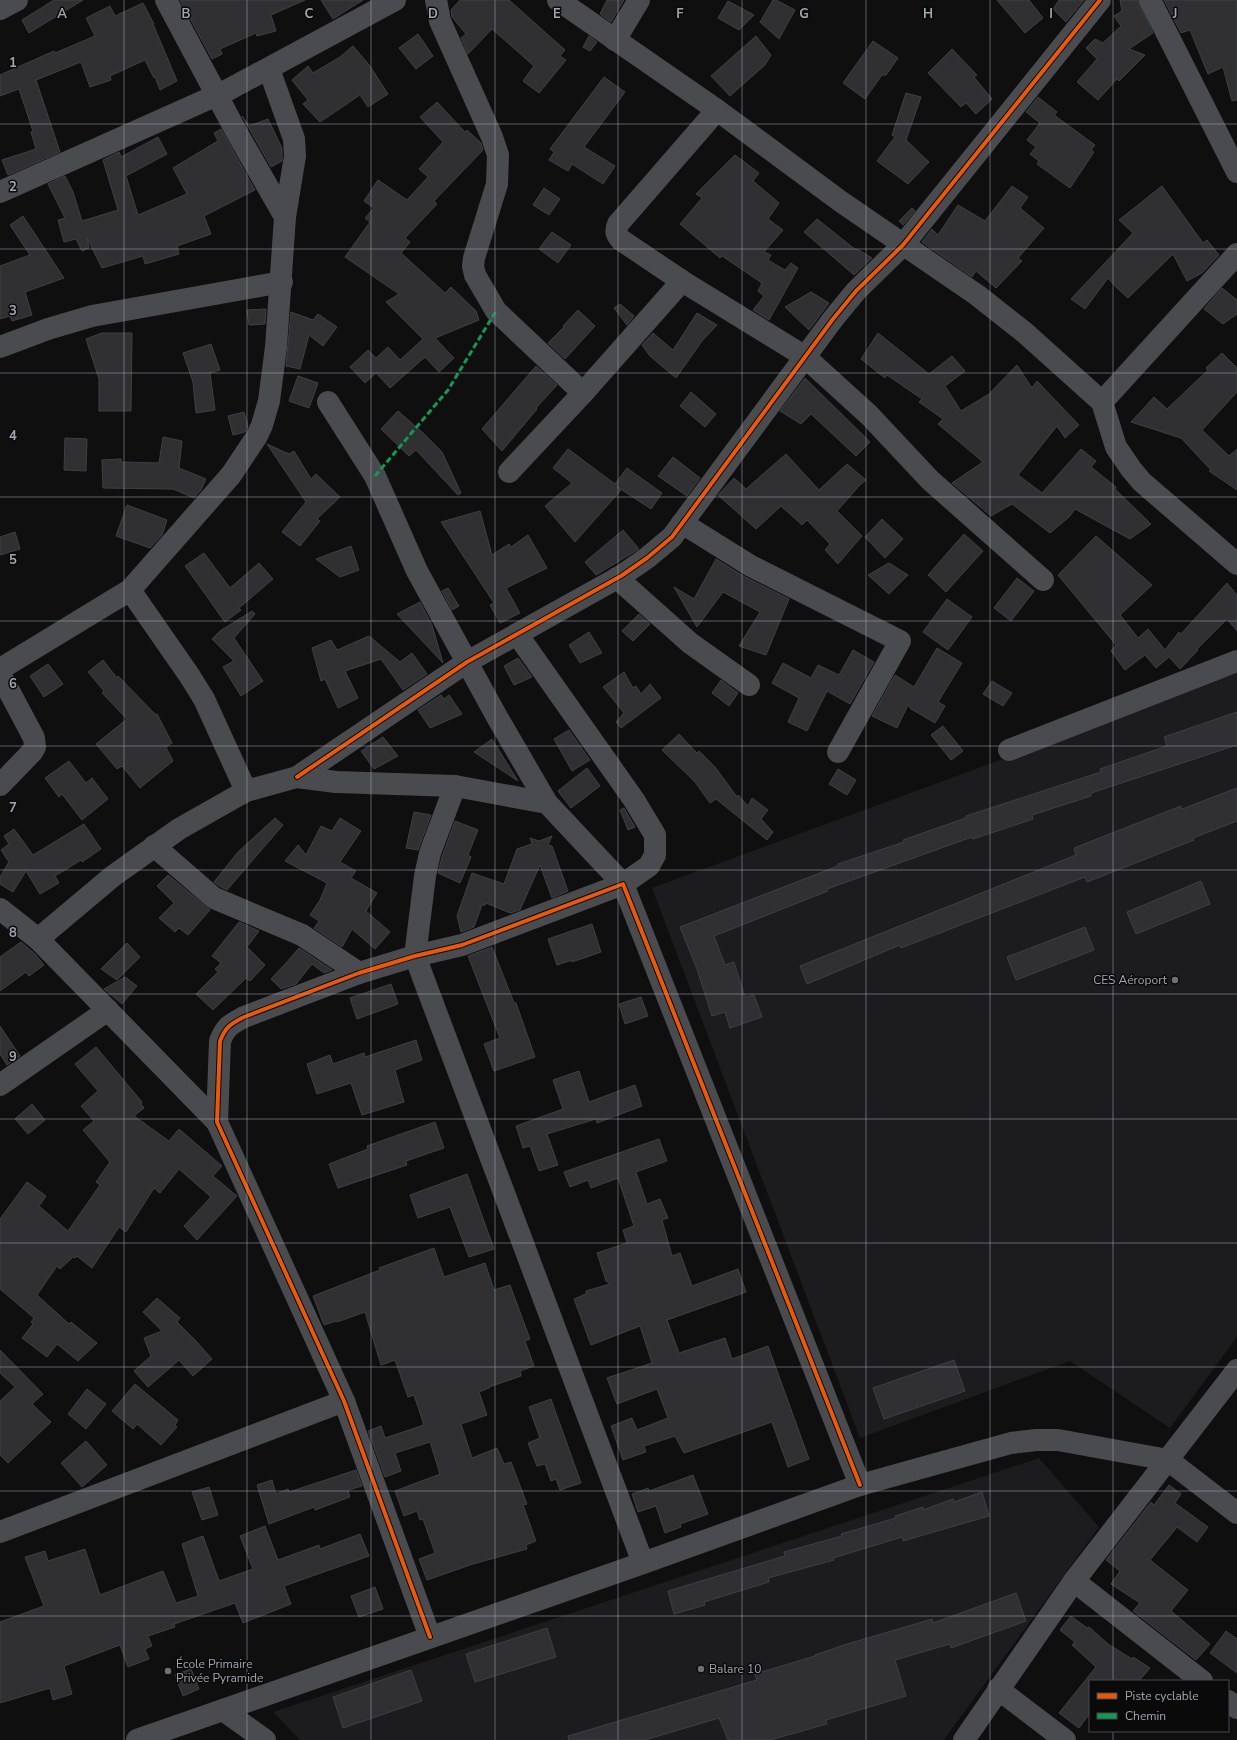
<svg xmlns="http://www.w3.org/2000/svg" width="1237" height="1740" viewBox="0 0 1237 1740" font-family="'Nunito Sans',sans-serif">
<rect width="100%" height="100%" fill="#0f0f10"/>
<g fill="#1c1c1e">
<polygon points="1237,673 1237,1337 1170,1428 1070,1361 860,1438 652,888"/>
<polygon points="1039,1458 1099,1527 944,1740 300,1740 273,1712"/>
</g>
<g fill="#303032" stroke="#3e4044">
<polygon points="54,0 83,0 29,33 22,20"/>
<polygon points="180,0 305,0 271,15 276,31 257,36 256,33 220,49 222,54 212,59"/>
<polygon points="321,0 363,0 333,19"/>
<polygon points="460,0 509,0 565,50 560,56 566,60 539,93 523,81 534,66 492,29 468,54 461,38 466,34 452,17 451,10"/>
<polygon points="607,0 624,0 611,22 600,14"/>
<polygon points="773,0 776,0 795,10 779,39 760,22"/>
<polygon points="997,0 1029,0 1043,18 1025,33"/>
<polygon points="1059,0 1084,0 1066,22 1053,9"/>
<polygon points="1120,0 1138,0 1153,33 1129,49 1145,55 1119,81 1117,79 1098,100 1077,82 1097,59 1086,48 1095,39 1103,43 1121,26 1114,16 1122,11"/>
<polygon points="1164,0 1237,0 1237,100 1232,101 1223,67 1208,74 1190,30 1181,33"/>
<polygon points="728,1 754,15 739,30 718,18"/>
<polygon points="143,3 154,24 153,24 177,81 160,90 155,77 154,78 145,60 110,76 111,80 90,87 81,62 36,80 60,152 8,175 2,160 36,149 31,132 33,131 19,89 0,96 0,75 54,51 55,53 95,36 86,18 110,6 115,16"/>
<polygon points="418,34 433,56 416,69 399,48"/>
<polygon points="589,36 597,42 590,51 583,47"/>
<polygon points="756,36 771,55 765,65 730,96 711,76"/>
<polygon points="873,41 898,58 886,75 882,75 865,99 843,83"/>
<polygon points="353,46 370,66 388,94 368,107 360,95 320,122 303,104 308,100 292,80 308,66 313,73 340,57"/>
<polygon points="952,49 977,75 974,77 992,99 976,114 966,103 961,107 928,73"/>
<polygon points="604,77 625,92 584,147 615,166 603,184 572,164 568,171 549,160 554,152 550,149"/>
<polygon points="906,93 921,97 906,140 929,162 908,184 877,161 895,137 892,135"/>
<polygon points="1038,97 1057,112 1054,115 1095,145 1091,150 1094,152 1070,188 1037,164 1039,161 1030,154 1036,147 1027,140 1040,123 1026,112"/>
<polygon points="437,102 465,132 467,130 481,143 483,150 434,201 437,204 405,238 410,242 401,253 445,293 451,287 476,311 479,320 435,338 454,358 439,372 425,357 390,388 376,373 365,383 350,367 368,350 376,358 388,347 400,360 423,339 386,302 399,294 345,257 370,222 365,218 374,208 364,201 378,180 407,200 428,177 419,169 443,142 420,117"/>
<polygon points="242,116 249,126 268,119 282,148 282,161 271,167"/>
<polygon points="221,129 255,190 204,216 211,234 177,246 179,254 145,264 143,256 102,268 87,238 89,248 82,251 76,239 64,242 58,220 65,218 48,184 65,176 73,192 82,221 118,210 103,160 119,152 121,157 158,137 167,154 126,176 138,215 187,194 173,168 218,141 214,133"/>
<polygon points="735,155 759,173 753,181 779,203 768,219 783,230 764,252 771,255 768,260 785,270 791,263 798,268 769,320 753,310 764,296 758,291 762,283 722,256 720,258 680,224 702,198 696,194"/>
<polygon points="1012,186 1028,197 1020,208 1044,228 1018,258 1022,261 996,288 976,271 972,277 922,242 932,229 938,235 958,205 985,221"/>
<polygon points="1162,186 1203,243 1207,240 1219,255 1202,273 1187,281 1173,254 1128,298 1117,288 1108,278 1085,309 1071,299 1133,233 1119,220"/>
<polygon points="544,188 560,199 549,215 533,205"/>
<polygon points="912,208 915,211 903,225 899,221"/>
<polygon points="23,216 64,278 25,292 32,315 12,321 10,316 0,319 0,266 30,255 10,225"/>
<polygon points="817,219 856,250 857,249 872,258 854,275 804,232"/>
<polygon points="552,232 571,245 558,263 539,249"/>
<polygon points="1222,288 1237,300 1237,314 1223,324 1204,309"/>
<polygon points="811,292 829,303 809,330 785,307"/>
<polygon points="620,304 634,316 627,325 614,308"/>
<polygon points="266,309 265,324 249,325 247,310"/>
<polygon points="578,310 595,326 565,359 548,343 564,327 563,326"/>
<polygon points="291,312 313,320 318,314 337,327 323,346 309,335 300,369 286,366"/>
<polygon points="697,313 717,325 702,341 676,378 650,356 642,345 653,333 673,350"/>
<polygon points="102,333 132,333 131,411 99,411 99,379 86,339"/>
<polygon points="878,333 929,374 952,356 965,371 945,386 961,411 989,394 1017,365 1032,388 1037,381 1079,425 1065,438 1057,426 1018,475 1042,493 1081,449 1096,461 1091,467 1116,487 1115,489 1151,524 1130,539 1075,509 1069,517 1050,533 1012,504 991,516 952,483 983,462 938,424 943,419 919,402 922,399 887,375 885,378 861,359"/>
<polygon points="211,344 220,370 210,373 215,410 196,413 193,382 183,353"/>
<polygon points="1222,353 1237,368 1237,392 1202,430 1229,456 1237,449 1237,490 1209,471 1211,470 1181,438 1131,422 1154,397 1167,409 1208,370 1206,368"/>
<polygon points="536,366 557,385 536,408 537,409 502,451 482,429"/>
<polygon points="298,376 318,383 309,408 289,401"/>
<polygon points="805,378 870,442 856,456 811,414 801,424 780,411"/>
<polygon points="691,392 716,414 705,427 680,406"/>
<polygon points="398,411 422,432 442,452 461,493 458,495 416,450 409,456 381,429"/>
<polygon points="244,412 248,426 245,432 233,435 228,416"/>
<polygon points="163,437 182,441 179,468 206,479 201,490 194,498 173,489 103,488 102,460 121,459 121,462 159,463"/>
<polygon points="65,438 87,439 86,471 64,470"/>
<polygon points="267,444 289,454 294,451 311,479 316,474 340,497 317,519 320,521 300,546 282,532 306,502"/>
<polygon points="568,449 615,484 627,468 662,493 651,509 616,486 621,490 575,542 545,506 572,483 553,468"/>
<polygon points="786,454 819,490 847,464 866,480 859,486 837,511 862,536 838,564 825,550 830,544 807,520 802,525 781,506 756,529 718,495 734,478 746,489"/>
<polygon points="673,457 700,478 687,496 658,476"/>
<polygon points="127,505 167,520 162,535 150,548 116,536"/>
<polygon points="480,511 492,555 509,544 511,547 528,535 547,568 506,588 520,613 500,623 490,605 494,603 441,522"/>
<polygon points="882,519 903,539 885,558 865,537"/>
<polygon points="623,530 639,549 596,575 585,562"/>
<polygon points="15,532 20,549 0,555 0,537"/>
<polygon points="964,534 983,551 946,592 928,575"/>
<polygon points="1096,536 1152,585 1120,615 1138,638 1148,629 1165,650 1179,632 1181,634 1227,583 1237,595 1237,631 1227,619 1197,649 1198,650 1180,669 1169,657 1156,668 1145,655 1125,670 1111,651 1116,645 1058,575"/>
<polygon points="351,546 359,570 340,577 316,559"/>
<polygon points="204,553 230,588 259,563 273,579 239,608 241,610 225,622 185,566"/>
<polygon points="716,559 745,577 789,599 766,655 739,646 760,612 723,592 697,627 674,587 694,599"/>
<polygon points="889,563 908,575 889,594 868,575"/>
<polygon points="1017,578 1034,591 1011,621 994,608"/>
<polygon points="448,588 459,606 452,610 442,591"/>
<polygon points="947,599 972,617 948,650 923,632"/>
<polygon points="420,602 432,625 443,663 397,614"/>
<polygon points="252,611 255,614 234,638 263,681 241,696 223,667 234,661 212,639 220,631"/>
<polygon points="639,614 650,624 633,641 622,631"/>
<polygon points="589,632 602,653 580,663 569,645"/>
<polygon points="369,636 400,662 412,653 427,674 403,690 381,659 345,671 358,698 338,708 325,679 321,681 312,648 331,640 337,650"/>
<polygon points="937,648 962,663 938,702 945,706 935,723 911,709 908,705 897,728 872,716 895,675 914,687"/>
<polygon points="853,650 874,662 850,704 827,691 807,731 788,722 799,698 772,683 783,663 811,678 818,665 839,675"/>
<polygon points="518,658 532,677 514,685 504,666"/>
<polygon points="103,660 117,678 118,676 155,714 157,714 172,743 166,747 173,761 140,788 122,766 117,769 96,744 127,719 102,693 104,691 88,672"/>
<polygon points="48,664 63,684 44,697 30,676"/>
<polygon points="624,672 633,688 636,686 641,694 650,684 661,698 621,728 616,722 624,713 603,687"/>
<polygon points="721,680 738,693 729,706 712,693"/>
<polygon points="992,681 1012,693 1003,706 983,694"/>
<polygon points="441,695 444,699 449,695 462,714 430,728 418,710"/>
<polygon points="1237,712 1237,745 1091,793 1091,796 1032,815 1033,819 973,839 972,837 827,889 828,891 714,936 725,965 734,962 745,997 754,995 762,1017 730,1028 725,1012 712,1016 697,969 680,927 838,866 838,864 904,842 903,840 966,818 966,816 1101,772 1100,769 1167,746 1164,737"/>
<polygon points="943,726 963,751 951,760 931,735"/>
<polygon points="569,730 590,760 572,771 554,739"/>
<polygon points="679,734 697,753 699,751 715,767 737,797 738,795 748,806 752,798 768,810 761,819 773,832 767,840 716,799 710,803 695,782 662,750"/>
<polygon points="383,737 398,756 374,769 361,751"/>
<polygon points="492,739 518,781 474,752"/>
<polygon points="69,761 86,783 92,778 108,799 82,820 62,794 59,797 45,778"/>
<polygon points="587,768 600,786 571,808 558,791"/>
<polygon points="838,769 856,780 847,795 829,784"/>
<polygon points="1237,788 1237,821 1193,838 1194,840 1087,882 1085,877 901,948 900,945 807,984 800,966 1076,855 1074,848 1181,806 1182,809"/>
<polygon points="624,808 635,827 628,830 620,810"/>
<polygon points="414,812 431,815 418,850 406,848"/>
<polygon points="275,818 283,825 227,890 221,887 214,882 238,852"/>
<polygon points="340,818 361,831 340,862 356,871 351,878 377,893 366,911 390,932 375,949 352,929 342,947 314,928 319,921 310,915 320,900 327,883 285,861 298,845 306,855 321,826 332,831"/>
<polygon points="455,821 478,830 468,855 471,857 460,883 438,873 442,857"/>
<polygon points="84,824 101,849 82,862 81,860 55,876 59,883 40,894 26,871 13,892 0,884 0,877 9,862 1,850 9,844 4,836 14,829 33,855"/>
<polygon points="552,836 548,845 552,846 568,891 552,898 540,865 520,910 510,913 486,903 485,905 482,905 474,927 461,932 457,916 472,873 504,884 517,849 532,844 530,838 539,841"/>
<polygon points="168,875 210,910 188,935 179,928 175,932 159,918 174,903 157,886"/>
<polygon points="1201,881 1210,904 1136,934 1127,912"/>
<polygon points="239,922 259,931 247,947 265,965 250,981 246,978 213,1010 196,994 218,972 215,969 221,963 212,956"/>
<polygon points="592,924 601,952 572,962 572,960 557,965 548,939"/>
<polygon points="1085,927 1094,950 1016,980 1007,957"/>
<polygon points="21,942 35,954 44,965 29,976 26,972 0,991 0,957"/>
<polygon points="127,943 140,957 117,980 101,969"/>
<polygon points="492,947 514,1003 516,1003 535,1057 494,1071 484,1044 500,1038 468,956"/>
<polygon points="299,948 332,970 324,973 312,964 296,984 281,989 271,979 287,962"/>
<polygon points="125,977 137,986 122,1004 104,989"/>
<polygon points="391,984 398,1004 357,1019 350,998"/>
<polygon points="641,997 648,1016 625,1024 619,1004"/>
<polygon points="0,1026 20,1056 7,1065 0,1054"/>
<polygon points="416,1040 422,1060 395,1070 404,1102 362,1115 351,1083 317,1094 307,1064 330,1055 333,1064 364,1053 365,1057"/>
<polygon points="96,1047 142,1102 141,1104 144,1108 134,1116 169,1141 179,1129 222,1166 213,1176 237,1196 197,1240 184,1226 211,1197 179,1169 160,1193 154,1188 126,1232 119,1227 92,1268 77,1256 75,1258 73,1257 60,1269 57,1266 37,1295 69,1324 71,1322 97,1343 78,1361 57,1344 47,1357 22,1338 33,1324 31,1322 34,1318 0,1289 0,1219 27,1182 46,1196 39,1206 68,1231 100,1185 96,1182 110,1162 83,1130 94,1121 81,1106 98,1091 75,1064"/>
<polygon points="579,1071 589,1102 635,1085 642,1106 597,1123 596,1119 547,1134 558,1165 539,1171 530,1146 523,1148 516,1126 563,1109 553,1080"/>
<polygon points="32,1104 45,1120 28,1134 15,1119"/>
<polygon points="435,1122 444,1148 406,1161 407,1165 338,1188 329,1164 368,1149 367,1146"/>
<polygon points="659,1139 667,1161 636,1172 647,1204 660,1199 668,1218 662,1220 672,1256 680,1253 692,1286 738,1269 746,1292 667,1320 679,1353 725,1338 732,1359 768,1346 809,1459 788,1467 772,1422 684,1453 675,1436 644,1446 646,1452 623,1460 611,1426 632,1418 637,1430 668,1418 657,1389 617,1404 607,1378 652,1363 640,1326 591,1345 574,1299 586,1294 586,1291 610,1284 606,1281 597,1253 627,1243 623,1230 634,1226 618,1178 591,1188 588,1180 570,1187 564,1172"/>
<polygon points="467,1174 494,1249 469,1257 450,1207 418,1218 410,1195"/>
<polygon points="434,1248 444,1277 485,1263 494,1290 510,1285 530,1339 525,1341 534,1366 520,1371 521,1376 489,1387 489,1388 479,1392 487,1415 461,1424 472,1458 497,1448 504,1464 511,1462 527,1504 523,1505 536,1541 526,1545 527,1549 473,1564 427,1580 419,1559 435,1553 423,1519 420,1520 417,1511 404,1516 395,1491 440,1474 430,1442 395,1453 401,1471 385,1477 368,1431 381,1426 385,1438 424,1425 414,1395 408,1397 395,1360 381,1365 365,1312 337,1322 336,1321 324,1325 313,1296 380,1270 379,1268"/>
<polygon points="157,1298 180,1318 177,1322 196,1341 212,1359 193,1376 179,1360 148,1387 134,1371 151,1356 144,1338 162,1331 143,1312"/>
<polygon points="0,1350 43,1394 32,1404 51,1422 8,1463 0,1455 0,1401 15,1387 0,1373"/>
<polygon points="954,1360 965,1391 884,1419 873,1388"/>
<polygon points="135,1384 178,1420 175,1425 177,1427 161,1445 137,1424 133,1429 112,1411"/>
<polygon points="87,1389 106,1404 86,1429 68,1414"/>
<polygon points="551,1399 581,1483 560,1490 556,1479 551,1481 545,1464 537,1466 528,1443 540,1438 529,1407"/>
<polygon points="86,1441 107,1465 82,1487 61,1463"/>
<polygon points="356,1470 362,1486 348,1490 350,1497 315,1510 314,1507 269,1524 257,1485 272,1480 276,1494 288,1489 289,1492"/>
<polygon points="693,1475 708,1514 680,1524 681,1527 665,1533 656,1506 638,1512 632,1494 648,1488 649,1491"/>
<polygon points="1169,1485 1181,1494 1175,1503 1208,1527 1197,1542 1177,1527 1150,1560 1188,1590 1171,1611 1210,1644 1196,1660 1133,1611 1140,1603 1111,1584 1120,1571 1106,1560 1151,1502 1154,1505"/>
<polygon points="209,1487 218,1515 202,1520 192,1492"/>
<polygon points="982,1492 989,1516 903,1541 902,1537 833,1558 834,1560 768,1578 769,1582 704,1602 705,1605 674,1614 668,1591 785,1556 784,1552 842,1536 841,1534 896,1518 895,1516 923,1507 923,1510 953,1499 954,1502"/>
<polygon points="265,1526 278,1560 319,1545 320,1549 360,1534 369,1556 284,1586 291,1604 243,1623 235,1603 174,1624 175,1627 148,1636 152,1646 145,1649 149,1659 128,1667 120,1645 64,1666 72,1694 53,1700 50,1688 0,1703 0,1622 44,1606 25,1557 45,1551 48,1561 85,1549 100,1595 163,1571 176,1603 198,1596 182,1544 203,1536 219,1581 253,1569 240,1536"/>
<polygon points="375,1587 383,1609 359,1617 351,1596"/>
<polygon points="1016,1593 1026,1621 951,1648 950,1644 895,1660 906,1696 826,1720 827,1724 770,1740 728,1740 719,1718 645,1740 569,1740 568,1736 757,1680 755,1674 815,1656 815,1655 844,1645 932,1619 933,1623"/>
<polygon points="1071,1616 1087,1628 1089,1627 1108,1644 1132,1659 1133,1657 1150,1668 1139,1681 1090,1681 1090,1713 1079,1728 1059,1713 1096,1667 1072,1645 1075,1642 1060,1630"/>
<polygon points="547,1628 556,1657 475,1682 466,1654"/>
<polygon points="1226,1631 1237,1639 1237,1673 1210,1653"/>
<polygon points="191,1669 199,1689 183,1696 175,1675"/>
<polygon points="411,1670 422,1701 343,1728 333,1697"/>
</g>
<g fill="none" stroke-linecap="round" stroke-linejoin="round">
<g stroke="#4a4b4f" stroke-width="22">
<polyline points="166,0 237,133 285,217"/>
<polyline points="436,0 440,21 492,137 498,155 497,184 474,258 473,266 475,275 496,311 583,393"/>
<polyline points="558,0 717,110 840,201 977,295 1024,332 1102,402 1116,447 1131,469 1142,482 1237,564"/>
<polyline points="1150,0 1237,172"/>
<polyline points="0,9 17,0"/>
<polyline points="615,40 639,0"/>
<path d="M717,110L618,224C615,231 616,234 621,240L682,281L804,356L869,415L930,480L1043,580"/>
<polyline points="0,192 226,91 395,0"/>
<polyline points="0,347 48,329 92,316 282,282"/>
<polyline points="328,402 375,476 417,571 497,717 547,803"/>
<polyline points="1102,402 1237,254"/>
<polyline points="509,472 583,393 682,281"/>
<polyline points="682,523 751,566 900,641 838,752"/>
<polyline points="617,578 690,643 749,685"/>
<polyline points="0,669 130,590"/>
<polyline points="0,674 34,738 35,747 32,752 0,785"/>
<polyline points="1009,750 1237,661"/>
<polyline points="297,777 467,662 621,576 647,558 672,537 833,319 856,291 903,245 1100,0"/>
<polyline points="455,786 430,853 425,876 415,956 643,1563"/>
<polyline points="246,791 204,699 189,675 130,590 231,475 257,436 262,425 269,401 276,347 285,217 295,156 294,139 269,69"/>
<polyline points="154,846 214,898 302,935 359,973"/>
<polyline points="0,909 38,939"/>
<polyline points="0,1085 108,1010"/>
<polyline points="217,1122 38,939 113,876 179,829 246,791 297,777 336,782 455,786 547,803 623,884 649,866 655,855 655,835 634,800 517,634"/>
<polyline points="0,1532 344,1401"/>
<polyline points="1074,1581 1202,1681"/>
<path d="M430,1637L344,1401L217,1122L220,1041C226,1026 231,1024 244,1017L359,973L415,956L462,945L623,884L860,1485"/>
<polyline points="998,1689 1065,1740"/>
<polyline points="1228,1701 1237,1708"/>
<polyline points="223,1710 265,1740"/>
<polyline points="137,1740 643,1563 860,1485 1011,1443 1036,1440 1058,1440 1168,1460 1237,1513"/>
<polyline points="964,1740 1074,1581 1237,1370"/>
</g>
<polyline stroke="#139951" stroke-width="3" stroke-dasharray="6 3" stroke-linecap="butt" points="375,476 448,390 496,311"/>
<g stroke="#0a0a0b" stroke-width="6">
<g id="cycleway">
<polyline points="297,777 467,662 621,576 647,558 672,537 833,319 856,291 903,245 1100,0"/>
<path d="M430,1637L344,1401L217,1122L220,1041C226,1026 231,1024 244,1017L359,973L415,956L462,945L623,884L860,1485"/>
</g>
</g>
<use href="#cycleway" stroke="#e8590c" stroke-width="4"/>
</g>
<path fill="none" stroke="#a0a5b1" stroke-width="1" stroke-opacity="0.55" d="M124,0V1740M247,0V1740M371,0V1740M495,0V1740M618,0V1740M742,0V1740M866,0V1740M990,0V1740M1113,0V1681M0,124H1237M0,249H1237M0,373H1237M0,497H1237M0,621H1237M0,746H1237M0,870H1237M0,994H1237M0,1119H1237M0,1243H1237M0,1367H1237M0,1491H1237M0,1616H1237M1113,1731V1740"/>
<g fill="#6d7079" stroke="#0a0a0b" stroke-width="1.5">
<circle cx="1175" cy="980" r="4"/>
<circle cx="701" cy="1669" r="4"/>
<circle cx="168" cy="1671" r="4"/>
</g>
<g text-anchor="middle" stroke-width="3" stroke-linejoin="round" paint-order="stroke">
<g font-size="12" fill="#a0a5b1" stroke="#0a0a0b" text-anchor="start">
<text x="1167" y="984" text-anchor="end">CES Aéroport</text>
<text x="176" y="1668">École Primaire<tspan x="176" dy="14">Privée Pyramide</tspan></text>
<text x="709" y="1673">Balare 10</text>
</g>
</g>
<g font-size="13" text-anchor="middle" font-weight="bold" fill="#a0a5b1" stroke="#0a0a0b" stroke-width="3" stroke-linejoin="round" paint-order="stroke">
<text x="62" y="18">A</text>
<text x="186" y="18">B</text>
<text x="309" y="18">C</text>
<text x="433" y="18">D</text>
<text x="557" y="18">E</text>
<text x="680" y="18">F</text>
<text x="804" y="18">G</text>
<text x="928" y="18">H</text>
<text x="1051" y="18">I</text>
<text x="1175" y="18">J</text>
<text x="13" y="67">1</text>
<text x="13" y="191">2</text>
<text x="13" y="315">3</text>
<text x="13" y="440">4</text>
<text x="13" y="564">5</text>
<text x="13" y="688">6</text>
<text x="13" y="812">7</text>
<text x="13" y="937">8</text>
<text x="13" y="1061">9</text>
</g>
<rect x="1089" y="1680" width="140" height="52" fill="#0a0a0b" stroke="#46484d"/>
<rect x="1097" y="1693" width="20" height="6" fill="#e8590c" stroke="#46484d"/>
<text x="1125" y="1700" font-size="12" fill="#a0a5b1">Piste cyclable</text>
<rect x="1097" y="1713" width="20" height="6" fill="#139951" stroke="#46484d"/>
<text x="1125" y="1720" font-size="12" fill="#a0a5b1">Chemin</text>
</svg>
